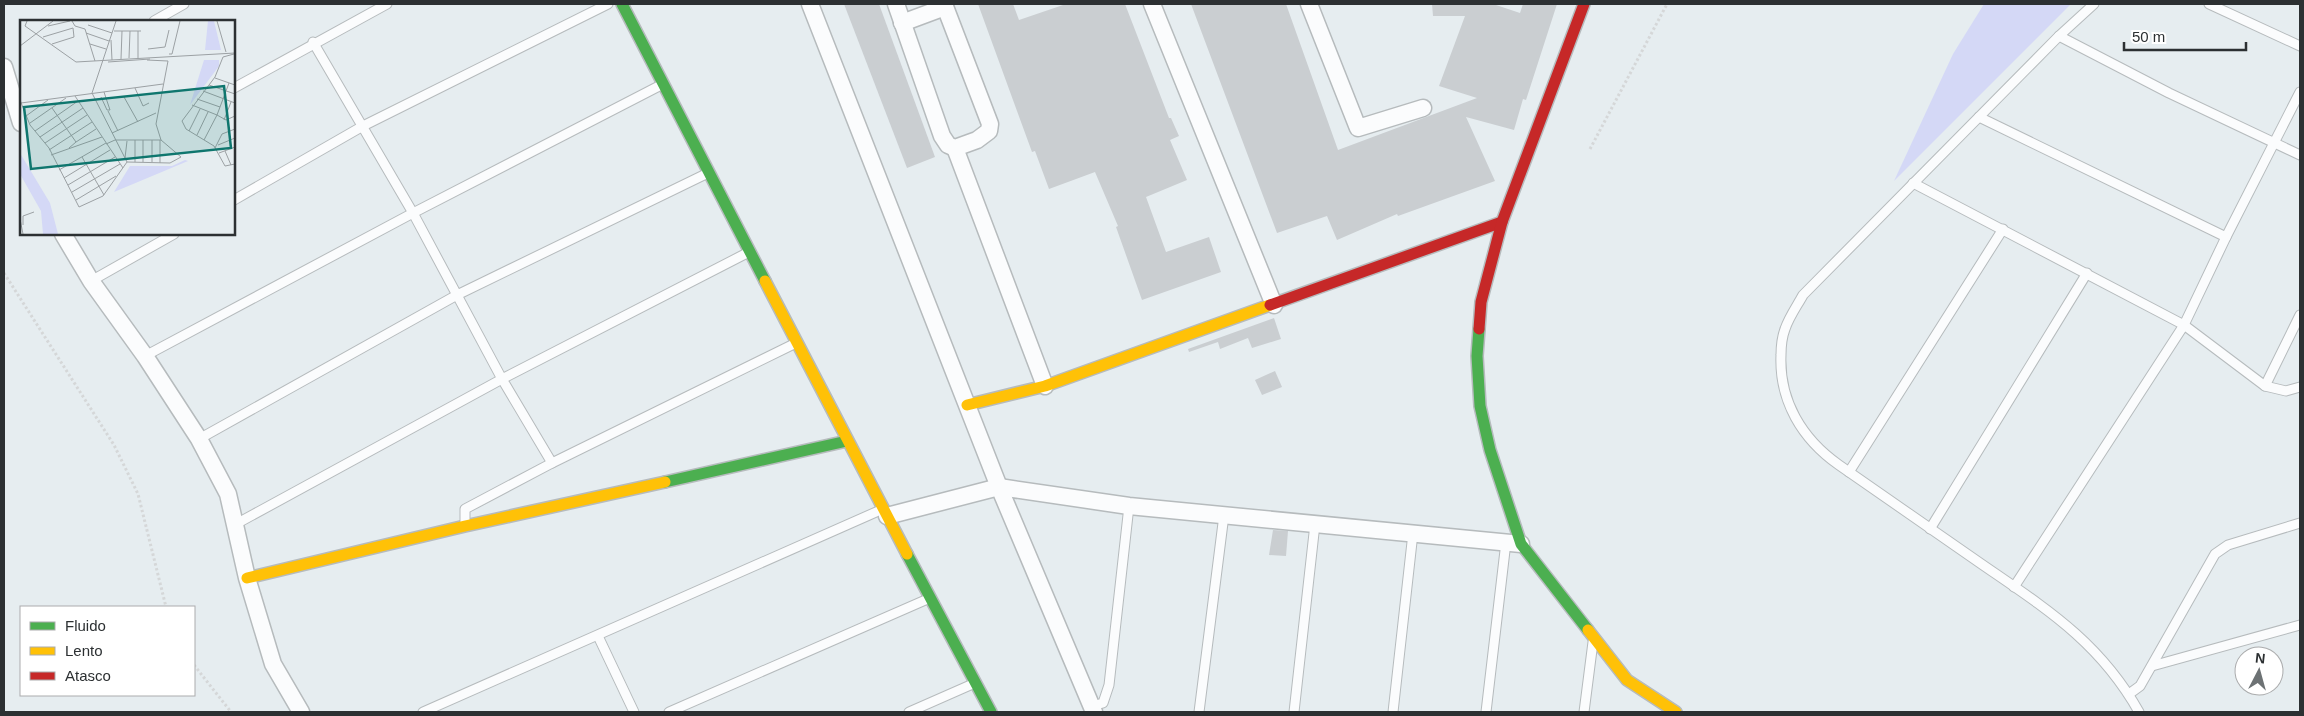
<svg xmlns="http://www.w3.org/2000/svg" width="2304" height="716" viewBox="0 0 2304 716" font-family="Arial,sans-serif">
<rect width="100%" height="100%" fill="#e6edf0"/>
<polygon fill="#d4d8f6" points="1984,4 2071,4 1894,181 1953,54"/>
<g fill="#caced1">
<polygon points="844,4 879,4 935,157 907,168"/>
<polygon points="978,4 1013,4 1019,20 1066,4 1125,4 1169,118 1171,118 1179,136 1170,140 1187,180 1146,197 1166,252 1209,237 1221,272 1142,300 1116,227 1118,226 1095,172 1049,189 1035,151 1032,152"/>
<polygon points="1191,4 1286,4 1338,150 1477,98 1439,86 1465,16 1433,16 1432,4 1493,4 1520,13 1523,4 1557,4 1526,100 1523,99 1514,130 1466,117 1495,181 1398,216 1397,214 1337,240 1327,216 1277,233"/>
<polygon points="1274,318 1281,339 1252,348 1248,338 1220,349 1218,342 1189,352 1188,349"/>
<polygon points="1275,371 1282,387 1262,395 1255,380"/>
<polygon points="1273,530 1288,531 1286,556 1269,555"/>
</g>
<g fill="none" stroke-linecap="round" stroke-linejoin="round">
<g stroke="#b6bbbd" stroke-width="11">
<g id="lane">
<path d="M2094,4L2059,36L1803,295C1797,306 1789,317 1785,329C1782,337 1781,347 1781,355C1779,401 1802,439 1839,465C1886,498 1933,530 1980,563C2045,608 2099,641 2139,712"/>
<polyline points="2209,4 2300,46"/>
<polyline points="154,21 184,4"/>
<polyline points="2059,36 2169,93 2300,155"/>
<polyline points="313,42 413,213 502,379 552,463 465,509 465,525"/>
<polyline points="234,88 387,4"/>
<polyline points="1979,117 2226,237"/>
<polyline points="1913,183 2184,325 2226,237 2300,92"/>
<polyline points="234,200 363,126 608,4"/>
<polyline points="91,281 174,234"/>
<polyline points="145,356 413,213 663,84"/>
<polyline points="2265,386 2300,315"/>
<polyline points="199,439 457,295 708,173"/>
<polyline points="552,463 796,343"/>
<polyline points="1849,472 2003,229"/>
<polyline points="236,524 502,379 749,252"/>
<polyline points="1930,529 2087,273"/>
<polyline points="2014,587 2184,325 2265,386 2286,391 2300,387"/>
<polyline points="598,636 634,712"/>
<polyline points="2152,666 2300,625"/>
<polyline points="2129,694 2140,686 2215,554 2228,545 2300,523"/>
<polyline points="1092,706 1103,703 1109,685 1129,506"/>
<polyline points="423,712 883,509"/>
<polyline points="669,712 930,598"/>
<polyline points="909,712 975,683"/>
<polyline points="1199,712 1224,515"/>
<polyline points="1294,712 1315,524"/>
<polyline points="1393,712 1413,533"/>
<polyline points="1486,712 1506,542"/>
<polyline points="1584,712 1593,642"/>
</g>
</g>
<g stroke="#b6bbbd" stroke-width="19">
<g id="street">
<polyline points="810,4 999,487 1094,712"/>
<polyline points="896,4 942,136 948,145 955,148 977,140 989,131 990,124 944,4"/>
<polyline points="1152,4 1274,305"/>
<polyline points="1309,4 1358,128 1423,108"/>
<polyline points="902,23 945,7"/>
<polyline points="4,67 21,123"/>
<polyline points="955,148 1045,386"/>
<polyline points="63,234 91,281 145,356 199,439 228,494 247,578 273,664 301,712"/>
<polyline points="887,516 999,487 1129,506 1521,544"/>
</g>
</g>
<g stroke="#b6bbbd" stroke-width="14">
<g id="fast">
<polyline points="622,4 765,281"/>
<polyline points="1479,329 1477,356 1480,406 1490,450 1521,544 1588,630"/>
<polyline points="665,482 847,441"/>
<polyline points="907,554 991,712"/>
</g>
</g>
<g stroke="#b6bbbd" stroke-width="14">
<g id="slow">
<polyline points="765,281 907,554"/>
<polyline points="967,405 1045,386 1270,305"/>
<polyline points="247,578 465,526 665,482"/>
<polyline points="1588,630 1627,680 1676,712"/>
</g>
</g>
<g stroke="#b6bbbd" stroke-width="14">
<g id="jam">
<polyline points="1270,305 1502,222"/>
<polyline points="1479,329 1481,302 1502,222 1584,4"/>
</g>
</g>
<g stroke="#d5d7d8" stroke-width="3" stroke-dasharray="2.5 2.5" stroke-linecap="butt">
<polyline points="1590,149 1667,4"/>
<polyline points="4,273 114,445 138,494 166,607"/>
<polyline points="194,665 231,712"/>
</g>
<use href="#lane" stroke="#fbfcfd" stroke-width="9"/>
<use href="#street" stroke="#fbfcfd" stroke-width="16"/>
<use href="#fast" stroke="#4caf50" stroke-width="11"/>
<use href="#slow" stroke="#ffc107" stroke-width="11"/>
<use href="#jam" stroke="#c62828" stroke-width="11"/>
</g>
<g transform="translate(20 20)">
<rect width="215" height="215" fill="#e6edf0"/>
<path d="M188,1H194L201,30H185ZM184,40H199V46L170,85ZM0,133L30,183L38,214H23L21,191L0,154ZM165,140L168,141L94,172L110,146H152Z" fill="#d4d8f6"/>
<path fill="none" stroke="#9ca1a4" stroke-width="1" d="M7,1L5,6L56,42L215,33M52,1L55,6L65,9M96,1L72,73L107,142M197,1L206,32M68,5L92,13M28,6L50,1M65,9L75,41M94,11H121M66,13L89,21M23,17L53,8L54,17L32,24M91,20L92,40M70,24L86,29M0,26L33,1M128,29L145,27L149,10M149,34H152L160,1M214,34L203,37L195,57L162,101L166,109L194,126L205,146L215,144M109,38L110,11M118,38V11M101,39L102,11M88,42L130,39M195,58L215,65M189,65L215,74M115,68L123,86L129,83M183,71L215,83M55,76L103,148M81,77L87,90H90L84,72M104,77L118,102M177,79L200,87M0,80L10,105L29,128L59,187L83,176L107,142M1,83L143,64M172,85L197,95L209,63M32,88L56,122L49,128M88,91L98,111M6,96L28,80M204,100L211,82M10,103L46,78M15,111L58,81M169,111L180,89M92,113L136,93M177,115L188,92M20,117L63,88M184,120L197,95L206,100L215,96M56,122L76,109M25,123L67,95M86,124L95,120H141M198,125L215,118M195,128L202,114L215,109M29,130L72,102M205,131L211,145M199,133L215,127M31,135L82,117M62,137L84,175M105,138L107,121M107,142L150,143L161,137L141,120L136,104L148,41L127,40M115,142V120M123,142V120M132,142V120M140,143V120M39,150L86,123M44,158L90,130M48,165L95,137M52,172L100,144M56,180L96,156M0,199L3,214M3,205V196L14,192"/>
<path fill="#0f766e" fill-opacity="0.15" stroke="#0f766e" stroke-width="2.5" d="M204,66L211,128L11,149L4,87Z"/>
<rect width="215" height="215" fill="none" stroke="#2c3032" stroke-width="2.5"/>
</g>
<rect width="2304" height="716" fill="none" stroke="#2c3032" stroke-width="10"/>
<rect x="20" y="606" width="175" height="90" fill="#ffffff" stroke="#abacad"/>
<rect x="30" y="622" width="25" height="8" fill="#4caf50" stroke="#abacad"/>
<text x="65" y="631" font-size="15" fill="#2c3032">Fluido</text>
<rect x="30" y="647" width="25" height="8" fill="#ffc107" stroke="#abacad"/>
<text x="65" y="656" font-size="15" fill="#2c3032">Lento</text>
<rect x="30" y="672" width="25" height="8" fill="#c62828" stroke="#abacad"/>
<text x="65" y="681" font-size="15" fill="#2c3032">Atasco</text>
<g transform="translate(2259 671) rotate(6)"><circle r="24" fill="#ffffff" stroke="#abacad"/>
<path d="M0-4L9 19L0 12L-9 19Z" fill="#6d7274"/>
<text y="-8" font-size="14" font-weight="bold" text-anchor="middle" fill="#2c3032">N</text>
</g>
<path d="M2124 42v8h122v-8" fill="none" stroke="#2c3032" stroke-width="2.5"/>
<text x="2132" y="42" font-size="15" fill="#2c3032" stroke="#ffffff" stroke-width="4" paint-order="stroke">50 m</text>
</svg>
